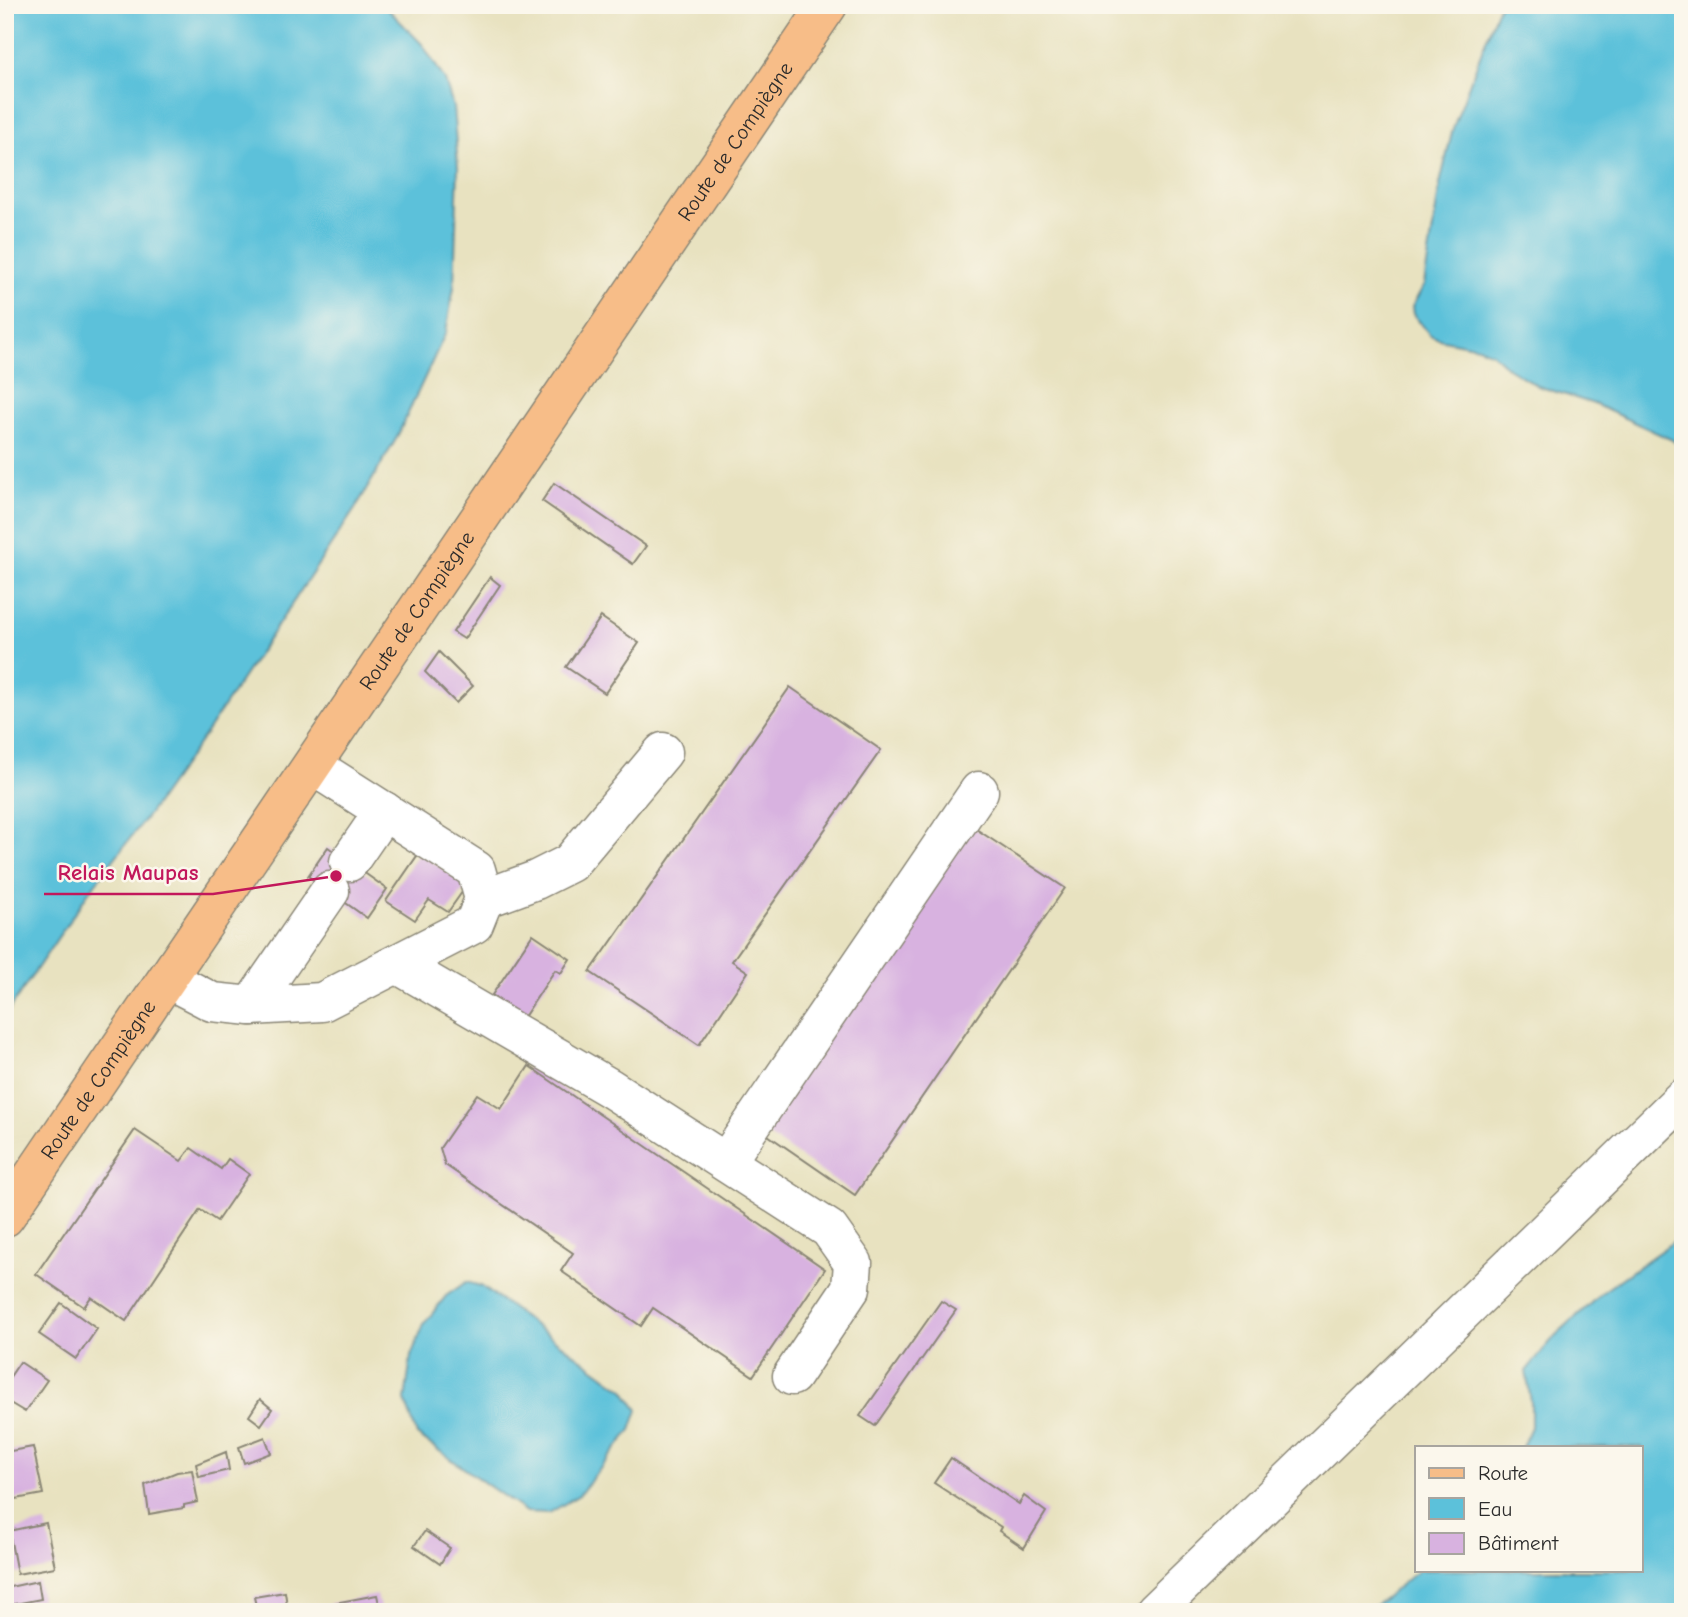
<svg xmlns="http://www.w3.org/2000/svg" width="1688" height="1617" viewBox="0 0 1688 1617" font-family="'Comic Neue',sans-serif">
<rect width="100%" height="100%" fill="#fbf7ec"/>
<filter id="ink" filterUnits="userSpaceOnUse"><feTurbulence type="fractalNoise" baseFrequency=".0143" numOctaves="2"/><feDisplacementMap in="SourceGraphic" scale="14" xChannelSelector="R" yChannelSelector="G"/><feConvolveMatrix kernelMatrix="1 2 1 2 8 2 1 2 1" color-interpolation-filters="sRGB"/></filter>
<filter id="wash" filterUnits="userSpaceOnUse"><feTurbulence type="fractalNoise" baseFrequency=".00686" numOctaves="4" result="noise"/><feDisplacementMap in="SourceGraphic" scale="28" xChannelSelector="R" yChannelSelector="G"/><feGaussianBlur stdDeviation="1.57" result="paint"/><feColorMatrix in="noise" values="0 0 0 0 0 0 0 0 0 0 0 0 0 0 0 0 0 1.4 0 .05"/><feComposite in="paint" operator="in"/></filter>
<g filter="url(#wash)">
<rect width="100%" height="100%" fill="#e8e2c0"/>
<g fill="#5cc1da" stroke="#447682" stroke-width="2">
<polygon points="5,5 384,5 422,44 445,80 453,107 458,167 454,287 446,332 396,439 355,509 208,730 148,815 88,893 5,1016"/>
<polygon points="1499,5 1683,5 1683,445 1594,404 1538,386 1508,368 1492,353 1478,347 1439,339 1430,335 1413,314 1412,307 1424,285 1440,184 1453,128"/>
<polygon points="1683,1235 1683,1612 1367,1612 1419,1570 1641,1570 1641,1447 1522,1447 1531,1427 1531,1402 1526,1371 1556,1335 1604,1291"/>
<polygon points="466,1282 481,1286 624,1390 638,1410 631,1430 579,1495 549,1513 526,1512 417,1435 405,1400 411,1356 424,1324 446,1296"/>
</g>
<g id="blocks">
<g fill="#d8b2e0">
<polygon points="554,483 646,546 633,564 542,501"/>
<polygon points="490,577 500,585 464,639 453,632"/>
<polygon points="601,617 639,643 605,693 566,667"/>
<polygon points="439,652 473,686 456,703 425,672"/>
<polygon points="790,687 881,750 732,961 748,972 699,1045 590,972"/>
<polygon points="970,825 1065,888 855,1195 762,1131"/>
<polygon points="328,847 387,889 367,918 308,876"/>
<polygon points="419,853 467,885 448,912 429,900 415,920 386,901"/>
<polygon points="533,934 570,959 561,973 555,970 524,1017 492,995"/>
<polygon points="529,1066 825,1269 753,1376 653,1308 641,1326 561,1271 573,1253 445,1165 440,1148 477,1094 501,1109"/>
<polygon points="135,1130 181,1161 191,1148 221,1169 228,1159 249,1174 217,1221 200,1210 126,1321 91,1297 84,1307 36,1274"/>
<polygon points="941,1301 956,1310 875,1426 860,1416"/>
<polygon points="61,1303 97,1329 76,1359 39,1334"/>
<polygon points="20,1362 47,1380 25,1412 5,1400 5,1384"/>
<polygon points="260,1399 272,1409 261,1425 249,1416"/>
<polygon points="265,1437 271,1453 244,1463 239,1447"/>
<polygon points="33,1447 43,1494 5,1501 5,1452"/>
<polygon points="226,1452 229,1470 199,1477 196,1464"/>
<polygon points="951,1458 1019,1504 1024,1496 1046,1512 1024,1548 999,1531 1001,1527 934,1483"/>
<polygon points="192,1470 198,1502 184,1505 184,1508 149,1514 145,1485 177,1472"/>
<polygon points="46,1523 55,1567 17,1574 9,1531"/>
<polygon points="425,1531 450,1548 440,1564 414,1546"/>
<polygon points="38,1581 41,1599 5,1606 5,1588"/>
<polygon points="285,1592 288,1612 233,1612 256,1606 254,1597"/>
<polygon points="377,1595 381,1612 330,1612 329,1604"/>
</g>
</g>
</g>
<g filter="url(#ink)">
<use href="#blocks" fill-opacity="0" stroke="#8a8676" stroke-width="2"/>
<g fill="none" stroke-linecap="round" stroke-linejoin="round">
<g stroke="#8a8676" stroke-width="41">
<g id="minor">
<polyline points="349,862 384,811"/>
<polyline points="484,899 536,880 570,863 663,752"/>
<polyline points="397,964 610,1088 829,1229 853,1263 851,1288 792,1376"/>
<polyline points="168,979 212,1002 251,1006 322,1002 474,924 484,899 476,870 313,766"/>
<polyline points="251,1006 330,891"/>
<polyline points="726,1162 979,791"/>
<polyline points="1154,1612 1683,1098"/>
</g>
</g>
<g stroke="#8a8676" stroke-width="41">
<g id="major">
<path id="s1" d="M5,1217L828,5"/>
</g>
</g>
<use href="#minor" stroke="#fff" stroke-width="38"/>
<use href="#major" stroke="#f7bd88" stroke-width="38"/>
</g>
</g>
<g text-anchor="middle" stroke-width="5" stroke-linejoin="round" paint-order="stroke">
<g font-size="21" fill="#2b2b2b" stroke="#fbf7ec">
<text dy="7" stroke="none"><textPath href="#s1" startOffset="1300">Route de Compiègne</textPath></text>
<text dy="7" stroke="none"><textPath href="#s1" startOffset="733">Route de Compiègne</textPath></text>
<text dy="7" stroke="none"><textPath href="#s1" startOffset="166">Route de Compiègne</textPath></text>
</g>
</g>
<path fill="none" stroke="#c2185b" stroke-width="2.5" d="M336 876L213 894H44"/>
<circle fill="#c2185b" stroke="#fbf7ec" stroke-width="2.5" cx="336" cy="876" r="7"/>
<g font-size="23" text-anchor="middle" font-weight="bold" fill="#c2185b" stroke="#fbf7ec" stroke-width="5" stroke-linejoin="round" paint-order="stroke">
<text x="128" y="880">Relais Maupas</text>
</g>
<rect width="1688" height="1617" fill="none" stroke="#fbf7ec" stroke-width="28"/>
<rect x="1415" y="1446" width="228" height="126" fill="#fbf7ec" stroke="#a8a59f" stroke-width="2"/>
<rect x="1429" y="1468" width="35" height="10" fill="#f7bd88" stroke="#a8a59f" stroke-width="2"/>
<text x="1478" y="1480" font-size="21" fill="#2b2b2b">Route</text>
<rect x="1429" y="1498" width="35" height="21" fill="#5cc1da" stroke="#a8a59f" stroke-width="2"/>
<text x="1478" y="1516" font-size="21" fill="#2b2b2b">Eau</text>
<rect x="1429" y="1533" width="35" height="21" fill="#d8b2e0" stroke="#a8a59f" stroke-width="2"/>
<text x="1478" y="1550" font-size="21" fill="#2b2b2b">Bâtiment</text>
</svg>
